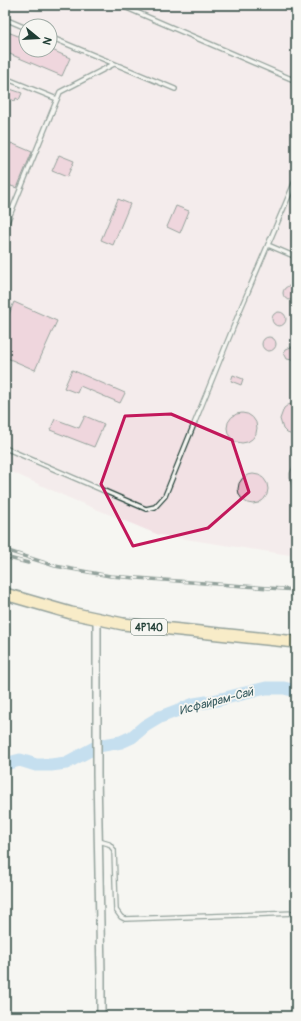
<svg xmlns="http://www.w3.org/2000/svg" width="301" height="1021" viewBox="0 0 301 1021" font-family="Pangolin,sans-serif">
<rect width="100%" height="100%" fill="#f6f6f2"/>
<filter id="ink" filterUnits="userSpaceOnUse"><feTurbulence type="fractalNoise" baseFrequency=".025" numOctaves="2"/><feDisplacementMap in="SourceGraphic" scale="8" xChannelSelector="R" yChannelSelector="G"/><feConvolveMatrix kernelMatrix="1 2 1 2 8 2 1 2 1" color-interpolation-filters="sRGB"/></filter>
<g filter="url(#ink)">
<path fill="#f2e1e4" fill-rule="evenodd" d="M5,5H296V556L159,535L69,498L5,469ZM26,26H50V50H26Z"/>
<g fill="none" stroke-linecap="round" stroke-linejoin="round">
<polyline stroke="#8bc3ea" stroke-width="13" points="5,764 20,760 36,765 51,765 66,763 98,746 121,742 132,737 145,726 160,717 194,704 213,701 266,688 284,688 296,691"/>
</g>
<g fill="#e7afc3" stroke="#1f3d34">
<polygon points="5,31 26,39 26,50 52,50 70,58 62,76 5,52"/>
<polygon points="10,89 22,93 19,100 16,98 15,101 7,98"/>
<polygon points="11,143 32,152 17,188 5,184 5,156"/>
<polygon points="59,155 74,161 67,177 52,171"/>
<polygon points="118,199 130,204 113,245 101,240"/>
<polygon points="176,206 189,211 180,233 167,227"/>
<circle cx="290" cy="293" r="7"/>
<polygon points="14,302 57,321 35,370 5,357 5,324"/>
<circle cx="279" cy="319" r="7"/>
<circle cx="269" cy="344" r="7"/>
<polygon points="291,347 296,348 296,358 292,360 287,359 284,353 286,349"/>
<polygon points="72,370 125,393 120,403 80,386 77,393 64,388"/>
<polygon points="233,375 243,379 241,385 231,381"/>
<polygon points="296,402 296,436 287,433 283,429 280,419 284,408 288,405"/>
<circle cx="242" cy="428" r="15"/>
<polygon points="85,416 104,424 94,447 50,430 55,419 79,428"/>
<polygon points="296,460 296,496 294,496 290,479 290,473"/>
<circle cx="253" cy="489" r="15"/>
</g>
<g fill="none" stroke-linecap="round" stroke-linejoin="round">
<g stroke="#1f3d34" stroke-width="6">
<g id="lane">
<polyline points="120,5 296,81"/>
<polyline points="5,19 26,28"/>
<polyline points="50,37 175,89"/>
<polyline points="5,78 57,99"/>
<polyline points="5,227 60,92 114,64"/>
<polyline points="268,245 296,257"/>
<polyline points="5,448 146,509 155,507 165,496 241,308 296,179"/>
<polyline points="99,841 109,844 114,850 116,910 121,917 125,919 296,913"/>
</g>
</g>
<g stroke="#1f3d34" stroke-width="10">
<polyline id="street" points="97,619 97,774 101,973 101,1016"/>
</g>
<g stroke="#1f3d34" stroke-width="14">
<polyline id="primary" points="5,594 71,613 123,624 296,642"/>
</g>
<use href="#lane" stroke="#f6f6f2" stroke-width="3.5"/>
<use href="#street" stroke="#f6f6f2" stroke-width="7"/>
<use href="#primary" stroke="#fbdf96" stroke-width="11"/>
<g stroke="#1f3d34" stroke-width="3.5">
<g id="rail">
<polyline points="5,550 55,566 110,576 296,590"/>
<polyline points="5,557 28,563"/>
</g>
</g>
<use href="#rail" stroke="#f6f6f2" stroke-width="2" stroke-dasharray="6" stroke-linecap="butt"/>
</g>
</g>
<path d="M0 0H301V1021H0ZM171,414L232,440L249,492L208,528L133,546L101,484L125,416Z" fill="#f6f6f2" fill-opacity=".55" fill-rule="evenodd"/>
<path fill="none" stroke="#c2185b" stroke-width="3" stroke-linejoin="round" d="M171,414L232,440L249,492L208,528L133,546L101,484L125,416Z"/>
<g text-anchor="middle" stroke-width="3.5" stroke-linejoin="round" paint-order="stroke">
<rect fill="#f6f6f2" stroke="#60746d" stroke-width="1" x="131" y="619" width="36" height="16" rx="3"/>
<g font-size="10" font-weight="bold" fill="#1f3d34">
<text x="149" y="631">4P140</text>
</g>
<g font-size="12" font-style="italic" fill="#3a5e62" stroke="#f6f6f2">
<text transform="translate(216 701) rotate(-15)" y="4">Исфайрам-Сай</text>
</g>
</g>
<rect width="301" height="1021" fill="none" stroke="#f6f6f2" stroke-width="20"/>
<rect x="10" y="10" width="281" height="1001" fill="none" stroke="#1f3d34" stroke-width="1.5" filter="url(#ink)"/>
<g transform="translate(38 38) rotate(108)"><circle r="19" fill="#f6f6f2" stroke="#a0aca6"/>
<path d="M0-3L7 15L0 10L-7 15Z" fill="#1f3d34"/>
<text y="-6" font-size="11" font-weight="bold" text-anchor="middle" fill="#1f3d34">N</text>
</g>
</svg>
